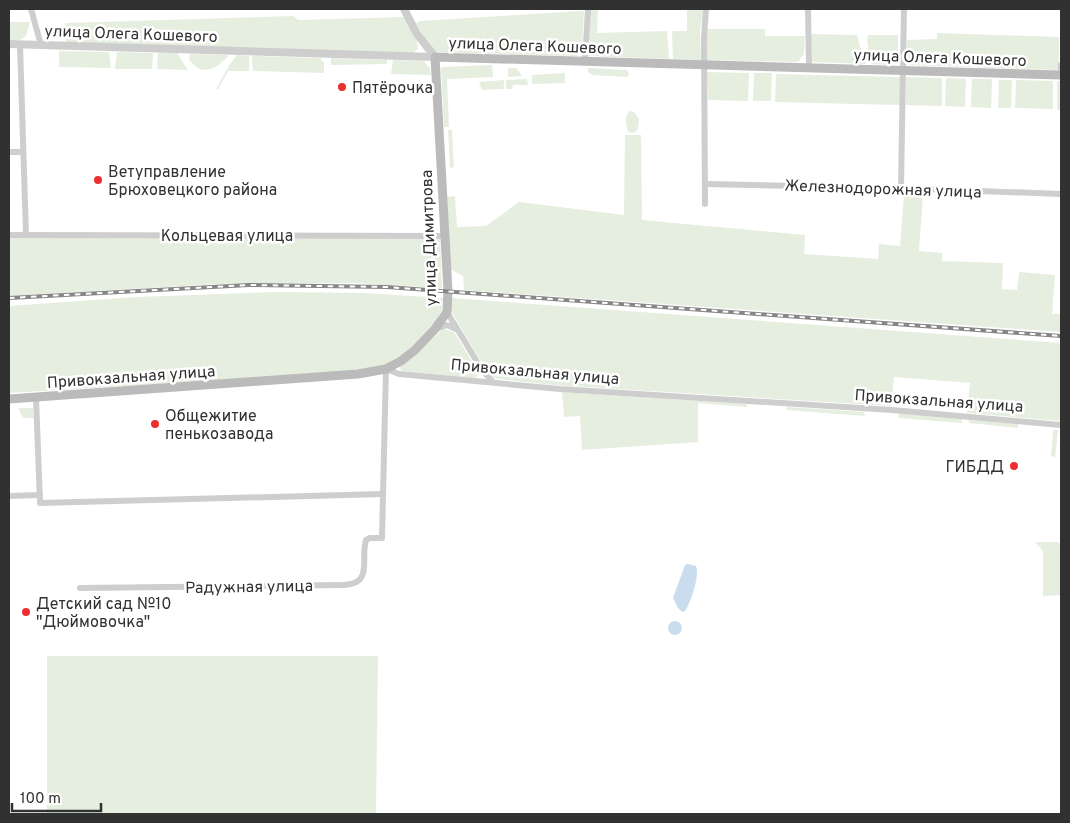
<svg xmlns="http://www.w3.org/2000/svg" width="1070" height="823" viewBox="0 0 1070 823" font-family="Overpass,sans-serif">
<rect width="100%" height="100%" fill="#fff"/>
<g fill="#e6eedf">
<polygon points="590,9 598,9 597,33 667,31 669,59 589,56"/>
<polygon points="687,9 703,9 700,31 701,60 673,59 672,31 687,31"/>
<polygon points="580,11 584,11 582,49 576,56 437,52 431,49 416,23 420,21"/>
<polygon points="293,16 298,20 404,17 417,41 418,49 413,53 66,43 65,23"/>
<polygon points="9,22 30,22 26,36 20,40 9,40"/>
<polygon points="707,29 765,29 765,36 805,36 804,54 798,62 707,60"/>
<polygon points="937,33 1059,37 1059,68 1057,70 906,65 907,40 937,39"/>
<path d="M811,34L857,35C859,45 863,54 866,64L814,62L812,61Z"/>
<polygon points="868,35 898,35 898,62 891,65 871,64 867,40"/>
<polygon points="59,51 109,52 111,68 59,67"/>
<polygon points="117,52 153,53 152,69 115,69"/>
<polygon points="158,53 177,53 188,70 157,69"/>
<path d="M190,54L227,55L228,56C215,70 202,77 189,59Z"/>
<polygon points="237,55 249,56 249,71 228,71 218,89 216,89 230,64"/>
<polygon points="252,56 320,58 324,63 324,73 253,71"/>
<polygon points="331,58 387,60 387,64 331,65"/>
<polygon points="393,60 424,61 430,69 431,75 391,74"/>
<polygon points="492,65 493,77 447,79 449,127 444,127 441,67"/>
<polygon points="508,68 516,68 522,76 508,77"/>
<polygon points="588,68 627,70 629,74 627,77 593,75 588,72"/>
<polygon points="707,72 749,73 748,101 708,100"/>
<polygon points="565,73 565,83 532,84 532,75"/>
<polygon points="754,73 772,73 771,101 753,101"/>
<polygon points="776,74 900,77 900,105 775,102"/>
<polygon points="906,77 942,78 942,106 906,105"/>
<polygon points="946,78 966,79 965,107 945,106"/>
<polygon points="527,79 528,85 513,85 512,89 506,89 506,80"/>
<polygon points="972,79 992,79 991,108 971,107"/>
<polygon points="504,80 504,89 482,90 479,82"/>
<polygon points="999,80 1012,80 1011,108 998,108"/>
<polygon points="1016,80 1053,81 1053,109 1015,108"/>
<rect x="1057" y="81" width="4" height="29"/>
<path d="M630,111L634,112L639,119L638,129L634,133L628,132C626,126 624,115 630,111Z"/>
<polygon points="448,130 452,130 454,167 450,168"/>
<polygon points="625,135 641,135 642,220 805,235 804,254 878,259 879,244 900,246 904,195 923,196 919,251 942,253 942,261 1003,263 1002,289 1017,290 1019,272 1055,275 1052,314 1061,314 1061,332 464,290 463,276 450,269 447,197 455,196 457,227 486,226 519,202 624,215"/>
<polygon points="9,237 440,238 442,288 353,283 219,284 9,296"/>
<polygon points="275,292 364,293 443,298 442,310 434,324 414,346 400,358 379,368 274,377 9,393 9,306 136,297"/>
<polygon points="451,298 1061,343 1061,421 967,413 970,383 894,377 891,406 554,385 498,379 493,377 486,370 451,311"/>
<polygon points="443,329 454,332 478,371 477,377 472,378 401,371 400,367 402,365"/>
<polygon points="562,392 747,404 747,407 698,403 698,442 582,450 580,416 564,417"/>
<polygon points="787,407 864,412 865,416 786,410"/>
<polygon points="18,408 33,408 34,418 23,418"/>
<polygon points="899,413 962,419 962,423 898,418"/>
<polygon points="969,420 1018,424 1018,428 969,423"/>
<polygon points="1053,430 1058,430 1055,457 1051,456"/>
<polygon points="1035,542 1059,542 1061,551 1061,595 1043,596 1043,552 1040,547"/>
<polygon points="47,656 378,656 376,814 47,814"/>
</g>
<g fill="#caddee">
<path d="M688,564L696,566C700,575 691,602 685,611L682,612L678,608L673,598L685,565Z"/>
<circle cx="675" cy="628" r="7"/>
</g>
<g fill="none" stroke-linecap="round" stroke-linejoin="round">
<g stroke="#cecece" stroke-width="6">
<polyline points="31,9 41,45"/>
<polyline points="808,9 809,68"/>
<polyline points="20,45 26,234"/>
<polyline points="585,61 588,9"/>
<polyline points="1061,75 1061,65"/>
<polyline points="9,152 23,152"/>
<polyline points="705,184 901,188 1061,194"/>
<polyline points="901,188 904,9"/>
<polyline points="705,204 704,37 706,9"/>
<polyline points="9,235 445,236"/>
<polyline points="447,312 482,370 493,382"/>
<polyline points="436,329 447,325 456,329"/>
<polyline points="36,397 40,503 383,494"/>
<polyline points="9,496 40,495"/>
<path d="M80,588L344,585C374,584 360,558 366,540L370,538H382L386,369L399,374L560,389L892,410L1061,425"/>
</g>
<g stroke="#cecece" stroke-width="8">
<polyline points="404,9 417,34 435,57"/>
<polyline points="9,44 435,57"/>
</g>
<polyline stroke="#bbb" stroke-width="9" points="9,399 358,374 386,369 401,361 415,350 435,329 447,312 448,291 435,57 1061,75"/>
<g stroke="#868686" stroke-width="4">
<polyline id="rail" points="9,298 249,285 387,287 1061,336"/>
</g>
<use href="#rail" stroke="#fff" stroke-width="2" stroke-dasharray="5.5" stroke-linecap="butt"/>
</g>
<g fill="#ec2f2e" stroke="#fff" stroke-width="2">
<circle cx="342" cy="87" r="5"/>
<circle cx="98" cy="180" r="5"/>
<circle cx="155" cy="424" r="5"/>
<circle cx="1014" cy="466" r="5"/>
<circle cx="26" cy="612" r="5"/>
</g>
<g text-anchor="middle" stroke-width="5" stroke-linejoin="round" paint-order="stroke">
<g font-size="16" fill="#313131" stroke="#fff">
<text transform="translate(131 33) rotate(2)" y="6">улица Олега Кошевого</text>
<text transform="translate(535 45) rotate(2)" y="6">улица Олега Кошевого</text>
<text transform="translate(940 57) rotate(2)" y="6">улица Олега Кошевого</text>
<text transform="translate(883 188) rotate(2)" y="6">Железнодорожная улица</text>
<text x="227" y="241">Кольцевая улица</text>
<text transform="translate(428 238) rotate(-92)" y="6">улица Димитрова</text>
<text transform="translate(535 371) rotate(5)" y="6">Привокзальная улица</text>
<text transform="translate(131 376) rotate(-4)" y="6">Привокзальная улица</text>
<text transform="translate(939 400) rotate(4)" y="6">Привокзальная улица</text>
<text transform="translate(249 586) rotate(-1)" y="6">Радужная улица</text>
</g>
<g font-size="16" fill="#313131" stroke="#fff" text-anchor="start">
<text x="352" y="93">Пятёрочка</text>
<text x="108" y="177">Ветуправление<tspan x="108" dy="18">Брюховецкого района</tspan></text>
<text x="165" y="421">Общежитие<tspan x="165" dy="18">пенькозавода</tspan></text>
<text x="1004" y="472" text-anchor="end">ГИБДД</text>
<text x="36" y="609">Детский сад №10<tspan x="36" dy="18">"Дюймовочка"</tspan></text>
</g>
</g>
<rect width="1070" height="823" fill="none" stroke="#313131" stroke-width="20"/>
<path d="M12 803v8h89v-8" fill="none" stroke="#313131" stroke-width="2.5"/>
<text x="20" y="803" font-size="15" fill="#313131" stroke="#ffffff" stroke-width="4" paint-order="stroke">100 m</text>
</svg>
